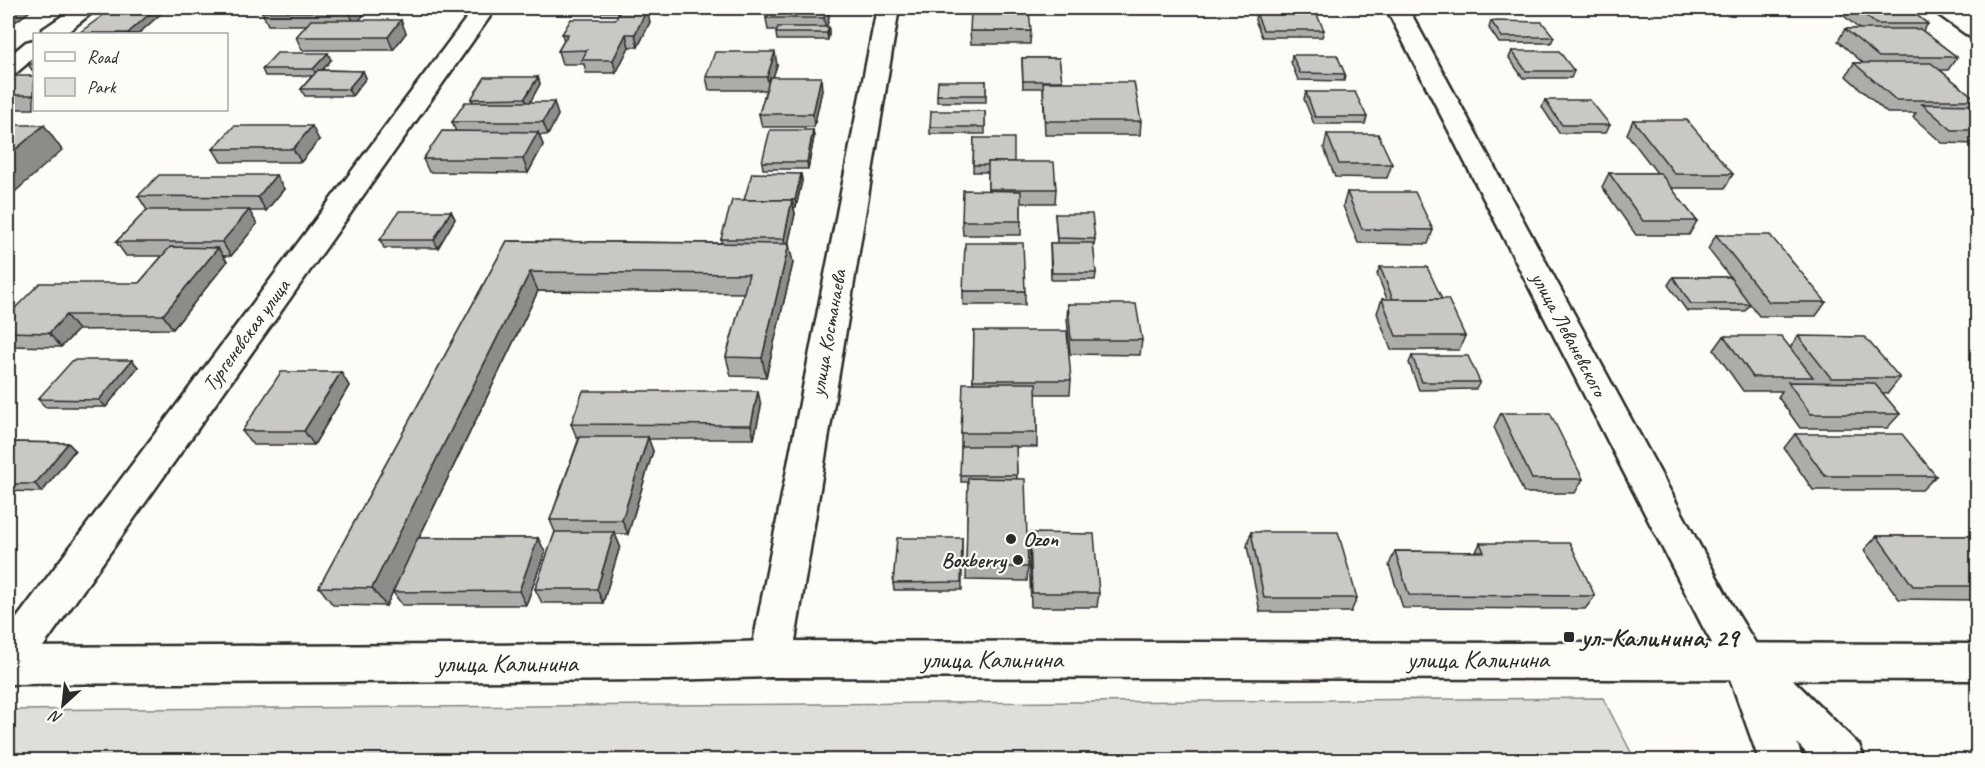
<svg xmlns="http://www.w3.org/2000/svg" width="1985" height="768" viewBox="0 0 1985 768" font-family="Caveat,sans-serif">
<rect width="100%" height="100%" fill="#fdfcf7"/>
<filter id="ink" filterUnits="userSpaceOnUse"><feTurbulence type="fractalNoise" baseFrequency=".0167" numOctaves="2"/><feDisplacementMap in="SourceGraphic" scale="12" xChannelSelector="R" yChannelSelector="G"/><feConvolveMatrix kernelMatrix="1 2 1 2 8 2 1 2 1" color-interpolation-filters="sRGB"/></filter>
<g filter="url(#ink)">
<polygon fill="#dfdeda" stroke="#858482" stroke-width="1.5" points="1603,698 1635,760 8,760 8,710"/>
<g fill="none" stroke-linecap="round" stroke-linejoin="round">
<g stroke="#2b2b2b" stroke-width="5">
<g id="minor">
<polygon points="74,8 98,8 65,34 40,34 43,29"/>
<polygon points="474,8 496,8 23,675 8,680 8,630"/>
<polygon points="877,8 899,8 792,659 786,672 771,677 756,672 750,659"/>
<polygon points="1934,8 1957,8 1978,21 1978,39 1970,37 1936,13"/>
<polygon points="34,40 34,58 16,73 8,75 8,57 26,42"/>
<polygon points="1744,641 1759,646 1859,745 1865,760 1813,760 1797,743 1803,760 1759,760 1723,659 1729,646"/>
</g>
</g>
<g stroke="#2b2b2b" stroke-width="5">
<polygon id="tertiary" points="1386,8 1408,8 1732,605 1765,659 1759,672 1744,677 1729,672 1704,629"/>
</g>
<g stroke="#2b2b2b" stroke-width="5">
<polygon id="secondary" points="771,641 1978,644 1978,680 771,677 667,680 8,684 8,647 667,644"/>
</g>
<use href="#minor" fill="#fdfcf7" fill-rule="evenodd"/>
<use href="#tertiary" fill="#fdfcf7" fill-rule="evenodd"/>
<use href="#secondary" fill="#fdfcf7" fill-rule="evenodd"/>
</g>
<g fill="#adaca9" stroke="#2b2b2b" stroke-width="1.5">
<polygon points="8,8 34,8 15,22 12,22 13,23 8,27"/>
<polygon points="266,8 368,8 369,9 359,20 406,33 393,50 302,50 296,37 307,25 268,25 262,12"/>
<polygon points="532,8 639,8 638,9 650,22 638,47 629,47 616,73 586,73 584,64 562,64 558,51 564,41 562,34 616,19 619,12 533,12"/>
<polygon points="831,8 826,27 829,34 828,40 777,40 776,33 777,30 768,30 766,18"/>
<polygon points="1837,8 1907,8 1928,24 1923,31 1957,57 1948,70 1940,70 1977,100 1974,105 1977,105 1977,144 1942,143 1913,117 1916,113 1887,113 1846,76 1854,63 1863,63 1838,41 1845,29 1859,29 1836,9"/>
<polygon points="165,10 138,34 81,34 79,33"/>
<polygon points="1256,13 1324,30 1322,37 1262,37 1255,20"/>
<polygon points="1491,21 1554,37 1551,43 1499,43 1489,28"/>
<polygon points="970,31 1031,31 1030,44 971,44"/>
<polygon points="1512,51 1574,71 1571,78 1523,78 1509,58"/>
<polygon points="1292,55 1345,74 1344,81 1298,80 1291,62"/>
<polygon points="34,58 34,73 28,64"/>
<polygon points="1022,58 1059,58 1062,82 1141,121 1140,135 1045,135 1043,88 1023,88"/>
<polygon points="331,60 322,70 363,71 366,78 352,96 305,96 301,89 312,76 265,76 262,69"/>
<polygon points="777,65 773,77 822,90 814,127 762,127 759,114 766,90 709,90 706,77"/>
<polygon points="34,76 34,109 8,109 8,79"/>
<polygon points="538,77 540,84 530,102 558,115 548,135 539,135 543,145 528,173 429,172 423,159 456,132 452,122 473,102 471,99"/>
<polygon points="986,81 986,102 937,102 937,95"/>
<polygon points="1306,92 1367,117 1365,124 1314,124 1304,99"/>
<polygon points="1545,100 1610,125 1606,133 1559,133 1542,107"/>
<polygon points="985,111 985,134 930,134 930,127"/>
<polygon points="1633,120 1733,174 1725,188 1671,188 1697,221 1689,235 1636,235 1602,187 1609,173 1657,173 1627,134"/>
<polygon points="813,130 814,137 808,169 763,169 762,162"/>
<polygon points="1327,134 1392,164 1387,178 1335,177 1324,148"/>
<polygon points="974,138 1014,162 1056,189 1055,203 1021,203 1021,235 963,235 962,221 988,191 988,172 973,172"/>
<polygon points="319,140 301,162 221,162 213,149"/>
<polygon points="801,174 802,181 796,207 794,207 795,214 788,244 793,263 766,377 731,376 726,357 744,293 538,291 419,538 538,538 545,552 526,605 402,605 393,592 401,574 386,606 333,605 319,587 507,241 721,243 721,239 744,200"/>
<polygon points="284,189 266,211 249,211 257,224 231,256 224,256 227,262 173,329 78,330 61,347 8,346 8,315 139,283 162,256 126,256 116,242 147,210 138,196"/>
<polygon points="1347,192 1433,230 1428,244 1358,243 1343,206"/>
<polygon points="451,211 455,219 438,248 384,248 380,240"/>
<polygon points="1055,214 1095,239 1094,246 1093,246 1096,273 1095,280 1051,280 1050,243 1057,243"/>
<polygon points="1716,235 1826,302 1816,316 1759,316 1750,304 1745,311 1687,311 1668,285 1673,277 1730,277 1708,249"/>
<polygon points="1380,267 1442,299 1465,336 1459,350 1391,350 1377,313 1382,299 1387,299 1377,274"/>
<rect x="963" y="291" width="62" height="14"/>
<polygon points="1068,304 1142,340 1140,355 1070,354 1067,318"/>
<polygon points="974,331 1071,380 1070,394 1036,394 1037,433 1037,447 1016,447 1017,479 1028,567 1027,581 966,580 968,482 961,482 961,433 973,383"/>
<polygon points="1724,336 1790,348 1798,336 1900,378 1888,393 1882,393 1900,414 1887,428 1800,428 1778,397 1782,391 1743,391 1714,350"/>
<polygon points="1412,356 1480,382 1476,389 1419,390 1409,363"/>
<polygon points="132,360 138,367 106,407 45,407 38,399"/>
<polygon points="341,372 349,386 314,445 253,445 242,431"/>
<polygon points="761,406 754,439 648,439 653,451 628,534 615,534 620,546 603,603 542,603 535,589 555,532 550,520 579,438 577,438 571,424"/>
<polygon points="1501,413 1583,479 1575,493 1524,493 1494,427"/>
<polygon points="1795,434 1936,476 1922,490 1813,490 1784,448"/>
<polygon points="8,442 68,443 75,450 42,492 8,491"/>
<polygon points="1251,532 1357,598 1351,612 1260,612 1247,546"/>
<polygon points="1030,533 1099,593 1097,607 1031,607 1029,547"/>
<polygon points="1877,536 1977,536 1977,600 1899,599 1864,550"/>
<polygon points="962,538 962,590 894,590 893,583"/>
<polygon points="1480,543 1595,596 1585,609 1403,608 1389,565 1395,551 1476,552"/>
</g>
<g fill="#8d8c89" stroke="#2b2b2b" stroke-width="1.5">
<polygon points="21,8 34,8 15,22 11,15"/>
<polygon points="156,8 163,8 165,10 138,34 129,34 128,33"/>
<polygon points="353,8 368,8 369,9 355,25 349,12"/>
<polygon points="827,8 831,8 826,31 824,18"/>
<polygon points="647,9 650,22 638,47 635,34"/>
<polygon points="8,17 13,23 8,27"/>
<polygon points="401,20 406,33 393,50 388,37"/>
<polygon points="829,27 829,34 828,40 827,33"/>
<polygon points="626,34 629,47 616,73 613,60"/>
<polygon points="775,52 777,65 769,90 767,77"/>
<polygon points="328,53 331,60 317,76 313,69"/>
<polygon points="363,71 366,78 352,96 348,89"/>
<polygon points="538,77 540,84 528,106 525,98"/>
<polygon points="821,77 822,90 814,127 813,114"/>
<polygon points="554,102 558,115 548,135 543,122"/>
<polygon points="44,125 62,150 8,198 8,156"/>
<polygon points="312,126 319,140 301,162 293,149"/>
<polygon points="813,130 814,137 808,169 807,162"/>
<polygon points="538,132 543,145 528,173 523,159"/>
<polygon points="801,174 802,181 796,207 795,200"/>
<polygon points="276,175 284,189 266,211 258,197"/>
<polygon points="792,200 795,214 786,254 784,239"/>
<polygon points="249,210 257,224 231,256 222,242"/>
<polygon points="451,211 455,219 438,248 434,240"/>
<polygon points="789,244 793,263 766,377 762,358"/>
<polygon points="218,248 227,262 173,329 163,315"/>
<polygon points="530,272 538,291 386,606 372,588"/>
<polygon points="66,315 78,330 61,347 49,333"/>
<polygon points="132,360 138,367 106,407 99,400"/>
<polygon points="341,372 349,386 314,445 304,431"/>
<polygon points="758,391 761,406 754,439 751,425"/>
<polygon points="648,437 653,451 628,534 622,520"/>
<polygon points="68,443 75,450 42,492 35,484"/>
<polygon points="614,532 620,546 603,603 597,589"/>
<polygon points="538,538 545,552 526,605 519,591"/>
</g>
<g fill="#c9c8c4" stroke="#2b2b2b" stroke-width="1.5">
<polygon points="8,8 21,8 11,15 8,15"/>
<polygon points="113,8 156,8 128,33 79,33"/>
<polygon points="266,8 353,8 349,12 262,12"/>
<polygon points="769,8 827,8 824,18 766,18"/>
<polygon points="1856,8 1907,8 1928,24 1876,24"/>
<polygon points="621,9 647,9 635,34 626,34 613,60 582,60 587,50 558,51 568,34 562,34 571,19 616,19"/>
<polygon points="971,11 1029,11 1031,31 970,31"/>
<polygon points="1256,13 1316,13 1324,30 1263,30"/>
<polygon points="311,20 401,20 388,37 296,37"/>
<polygon points="1491,21 1542,22 1554,37 1502,37"/>
<polygon points="778,27 829,27 827,33 776,33"/>
<polygon points="1845,29 1920,29 1957,57 1879,57"/>
<polygon points="1512,51 1559,51 1574,71 1526,71"/>
<polygon points="715,52 775,52 767,77 706,77"/>
<polygon points="277,53 328,53 313,69 262,69"/>
<polygon points="1292,55 1337,55 1345,74 1300,73"/>
<polygon points="34,58 34,64 28,64"/>
<polygon points="1022,58 1059,58 1062,81 1023,81"/>
<polygon points="1854,63 1931,63 1977,100 1896,100"/>
<polygon points="318,70 363,71 348,89 301,89"/>
<polygon points="12,76 34,76 34,95 8,95 8,79"/>
<polygon points="485,77 538,77 525,98 471,99"/>
<polygon points="770,77 821,77 813,114 759,114"/>
<polygon points="938,81 986,81 986,95 937,95"/>
<polygon points="1043,82 1134,82 1141,121 1045,121"/>
<polygon points="1306,92 1355,92 1367,117 1315,117"/>
<polygon points="1545,100 1590,100 1610,125 1562,125"/>
<polygon points="465,102 554,102 543,122 452,122"/>
<polygon points="1922,104 1977,105 1977,130 1952,130"/>
<polygon points="931,111 985,111 985,127 930,127"/>
<polygon points="1633,120 1687,120 1733,174 1675,174"/>
<polygon points="8,125 44,125 8,156"/>
<polygon points="234,126 312,126 293,149 213,149"/>
<polygon points="770,130 813,130 807,162 762,162"/>
<polygon points="442,131 538,132 523,159 423,159"/>
<polygon points="1327,134 1378,134 1392,164 1339,164"/>
<polygon points="974,138 1014,138 1014,162 988,162 988,165 973,165"/>
<polygon points="988,162 1054,162 1056,189 988,189"/>
<polygon points="752,173 801,174 795,200 744,200"/>
<polygon points="1609,173 1660,173 1697,221 1643,221"/>
<polygon points="159,175 276,175 258,197 138,196"/>
<polygon points="963,190 1021,191 1021,221 962,221"/>
<polygon points="1347,192 1415,192 1433,230 1362,229"/>
<polygon points="732,200 792,200 784,239 721,239"/>
<polygon points="147,210 249,210 222,242 116,242"/>
<polygon points="399,211 451,211 434,240 380,240"/>
<polygon points="1055,214 1092,214 1095,239 1057,238"/>
<polygon points="1716,235 1770,235 1826,302 1769,302"/>
<polygon points="507,241 789,244 762,358 726,357 749,274 530,272 372,588 319,587"/>
<polygon points="965,243 1023,243 1025,291 963,291"/>
<polygon points="1050,243 1093,243 1096,273 1052,273"/>
<polygon points="170,247 218,248 163,315 66,315 49,333 8,332 8,315 40,283 139,283"/>
<polygon points="1380,267 1427,267 1442,299 1393,299"/>
<polygon points="1673,277 1730,277 1750,304 1691,304"/>
<polygon points="1382,299 1448,299 1465,336 1396,336"/>
<polygon points="1068,304 1136,304 1142,340 1071,340"/>
<polygon points="974,331 1067,331 1071,380 973,380"/>
<polygon points="1724,336 1781,336 1813,377 1753,377"/>
<polygon points="1798,336 1865,337 1900,378 1831,378"/>
<polygon points="1412,356 1468,356 1480,382 1422,382"/>
<polygon points="73,360 132,360 99,400 38,399"/>
<polygon points="281,372 341,372 304,431 242,431"/>
<polygon points="1788,382 1874,383 1900,414 1811,414"/>
<polygon points="963,383 1036,383 1037,433 961,433"/>
<polygon points="583,391 758,391 751,425 571,424"/>
<polygon points="1501,413 1550,413 1583,479 1532,479"/>
<polygon points="1795,434 1902,434 1936,476 1825,476"/>
<polygon points="580,437 648,437 622,520 550,520"/>
<polygon points="8,442 68,443 35,484 8,484"/>
<polygon points="961,446 1016,446 1017,475 960,475"/>
<polygon points="968,478 1025,479 1028,567 966,567"/>
<polygon points="555,532 614,532 597,589 535,589"/>
<polygon points="1251,532 1338,532 1357,598 1264,598"/>
<polygon points="1030,533 1094,534 1099,593 1032,593"/>
<polygon points="1877,536 1977,536 1977,586 1913,586"/>
<polygon points="418,538 538,538 519,591 393,592"/>
<polygon points="897,538 962,538 961,582 893,583"/>
<polygon points="1480,543 1570,543 1595,596 1409,595 1395,551 1484,552"/>
</g>
</g>
<g fill="#2b2b2b" stroke="#fdfcf7" stroke-width="2">
<circle cx="1011" cy="539" r="6"/>
<circle cx="1018" cy="560" r="6"/>
<rect x="1563" y="631" width="12" height="12" rx="3"/>
</g>
<g text-anchor="middle" stroke-width="4.5" stroke-linejoin="round" paint-order="stroke">
<g font-size="21" fill="#2b2b2b" stroke="#fdfcf7">
<text transform="translate(828 333) rotate(-80)" y="7">улица Костанаева</text>
<text transform="translate(1569 334) rotate(62)" y="7">улица Леваневского</text>
<text transform="translate(246 335) rotate(-54)" y="7">Тургеневская улица</text>
</g>
<g font-size="21" font-weight="bold" fill="#2b2b2b" stroke="#fdfcf7" text-anchor="start">
<text x="1023" y="546">Ozon</text>
<text x="1006" y="567" text-anchor="end">Boxberry</text>
</g>
<g font-size="26" font-weight="bold" fill="#2b2b2b" stroke="#fdfcf7" text-anchor="start">
<text x="1581" y="646">ул. Калинина, 29</text>
</g>
<g font-size="26" fill="#2b2b2b" stroke="#fdfcf7">
<text x="992" y="668">улица Калинина</text>
<text x="1478" y="668">улица Калинина</text>
<text x="507" y="672">улица Калинина</text>
</g>
</g>
<rect width="1985" height="768" fill="none" stroke="#fdfcf7" stroke-width="30"/>
<rect x="15" y="15" width="1955" height="738" fill="none" stroke="#2b2b2b" stroke-width="2" filter="url(#ink)"/>
<rect x="33" y="33" width="195" height="78" fill="#fdfcf7" stroke="#a9a8a5" stroke-width="1.5"/>
<rect x="45" y="52" width="30" height="9" fill="#fdfcf7" stroke="#a9a8a5" stroke-width="1.5"/>
<text x="87" y="63" font-size="18" fill="#2b2b2b">Road</text>
<rect x="45" y="78" width="30" height="18" fill="#dfdeda" stroke="#a9a8a5" stroke-width="1.5"/>
<text x="87" y="93" font-size="18" fill="#2b2b2b">Park</text>
<g transform="translate(63 705) rotate(207)" stroke="#fdfcf7" stroke-width="4.5" paint-order="stroke">
<path d="M0-4.5L10 22L0 15L-10 22Z" fill="#2b2b2b"/>
<text y="-9" font-size="16" font-weight="bold" text-anchor="middle" fill="#2b2b2b">N</text>
</g>
</svg>
